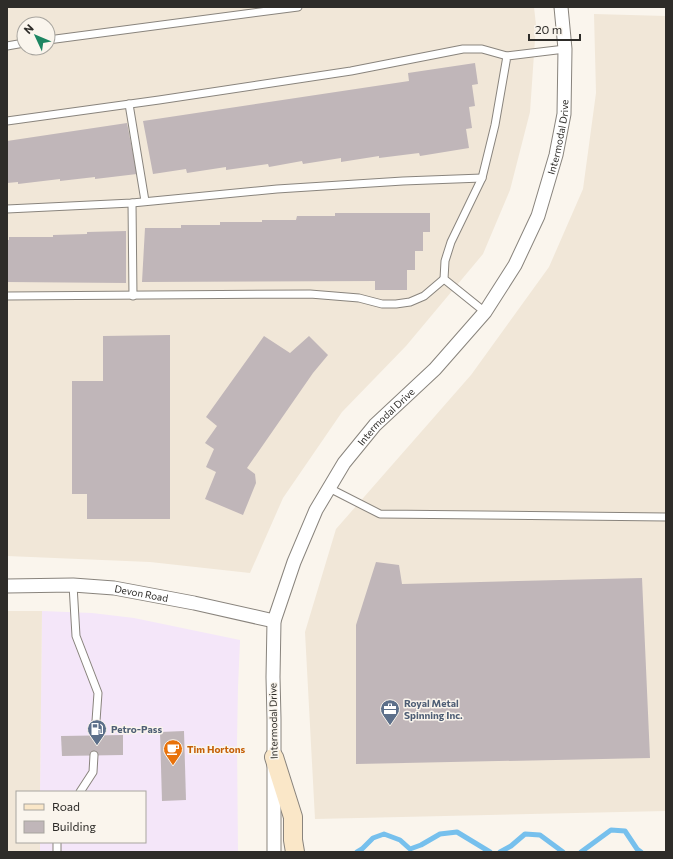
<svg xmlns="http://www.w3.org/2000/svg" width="673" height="859" viewBox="0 0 673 859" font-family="Commissioner,sans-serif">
<rect width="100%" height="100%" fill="#faf5ed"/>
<polygon fill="#f4e6f9" points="42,611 92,613 134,618 240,640 240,641 238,687 237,741 238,852 40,852 40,842 145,842 145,792 40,792"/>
<g fill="#f1e7d8" fill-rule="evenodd">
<path d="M7,7H534L536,25L530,112L510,190L483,254L406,346L342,412L283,498L250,573L150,562L7,556ZM24,24H48V48H24Z"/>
<polygon points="594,14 666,16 666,811 315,819 305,632 336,529 471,375 549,267 583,189 596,93"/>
<polygon points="7,611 42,611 40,792 17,792 17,842 40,842 40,852 7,852"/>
</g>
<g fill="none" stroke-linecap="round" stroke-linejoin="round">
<g stroke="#76c0ed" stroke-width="5">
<polyline points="357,852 362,849 373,838 384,834 400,840 410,849 421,845 440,834 457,832 490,852"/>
<polyline points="500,852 511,846 525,834 540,835 563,852"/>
<polyline points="581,852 611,830 625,831 637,849 641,852"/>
</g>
</g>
<g fill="#c0b6b9">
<polygon points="475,63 478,84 472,85 475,106 469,107 472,128 466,129 469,148 420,156 419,153 379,158 379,156 341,162 341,158 303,164 302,161 269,167 268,164 226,170 226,167 187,173 186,169 153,174 143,121 409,81 408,73"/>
<polygon points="127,123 137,174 95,179 95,177 60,181 60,179 18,184 18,182 7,183 7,141"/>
<polygon points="335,213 430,213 430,232 423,232 423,251 415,251 415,270 407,270 407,290 375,290 375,281 142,282 145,228 181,228 181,225 220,225 220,222 262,222 262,220 296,220 297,216 335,216"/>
<polygon points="126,231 126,283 7,282 7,240 9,240 9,237 53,237 53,235 87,234 87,232"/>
<polygon points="170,335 170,519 87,519 87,494 72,494 72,381 103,381 103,336"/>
<polygon points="264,336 290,353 309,336 328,355 313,373 247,468 255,474 256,483 243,515 205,499 216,472 206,467 214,449 205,443 217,426 206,417"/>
<polygon points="376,562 399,565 402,584 642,578 650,758 356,764 356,625"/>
<polygon points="184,731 186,800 162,801 160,732"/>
<polygon points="123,735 123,755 62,756 61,736"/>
</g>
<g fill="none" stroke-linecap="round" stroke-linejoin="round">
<g stroke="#89847d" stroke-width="9">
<g id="service">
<polyline points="48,40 298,7"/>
<polyline points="7,46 24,43"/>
<polyline points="129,104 145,201"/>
<polyline points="7,121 159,100 351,71 463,49 482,49 507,56"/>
<polyline points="132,203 133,296"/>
<polyline points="7,209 132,203 277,189 403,181 482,178"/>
<polyline points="7,296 310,294 359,298 382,304 396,304 410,302 424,296 444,279"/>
<polyline points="485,312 444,279 445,261 451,242 482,178 495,125 507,56 565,49"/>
<polyline points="329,488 380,514 666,517"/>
<polyline points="73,585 76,636 98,693 95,735"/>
<polyline points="80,792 93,772 94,755"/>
<polyline points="57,842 57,852"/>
</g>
</g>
<g stroke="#89847d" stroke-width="15">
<g id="minor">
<path id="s1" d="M7,586L73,585L114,588L194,603L274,621"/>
<path id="s2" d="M274,852V719L273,677L274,621L294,562L316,510L344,463L375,425L435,369L485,312L515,265L538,216L556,155L564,114L565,49L561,7"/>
</g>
</g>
<g stroke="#89847d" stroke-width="20">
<polyline id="secondary" points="274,757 293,817 293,840 295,852"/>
</g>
<use href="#service" stroke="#fff" stroke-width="7"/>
<use href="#minor" stroke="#fff" stroke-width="13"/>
<use href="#secondary" stroke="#fae7c8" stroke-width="18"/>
</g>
<defs>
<g id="office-pin" transform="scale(1)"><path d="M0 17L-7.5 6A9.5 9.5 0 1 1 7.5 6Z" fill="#5c6f8a" stroke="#faf5ed"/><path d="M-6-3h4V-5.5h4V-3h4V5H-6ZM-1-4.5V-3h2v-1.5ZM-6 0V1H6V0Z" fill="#fff"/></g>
<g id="fuel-pin" transform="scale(1)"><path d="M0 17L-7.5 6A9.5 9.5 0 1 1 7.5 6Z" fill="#5c6f8a" stroke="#faf5ed"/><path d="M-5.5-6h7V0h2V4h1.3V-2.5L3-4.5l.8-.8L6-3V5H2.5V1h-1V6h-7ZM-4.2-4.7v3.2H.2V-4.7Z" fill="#fff"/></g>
<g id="cafe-pin" transform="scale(1)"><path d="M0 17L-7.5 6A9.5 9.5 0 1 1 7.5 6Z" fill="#e8710a" stroke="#faf5ed"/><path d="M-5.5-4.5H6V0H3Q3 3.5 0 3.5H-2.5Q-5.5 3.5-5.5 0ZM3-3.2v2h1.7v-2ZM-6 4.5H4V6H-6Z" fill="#fff"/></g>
</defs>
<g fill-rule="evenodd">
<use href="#office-pin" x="390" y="709"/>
<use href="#fuel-pin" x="97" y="729"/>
<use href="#cafe-pin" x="173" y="749"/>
</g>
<g text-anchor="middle" stroke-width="3" stroke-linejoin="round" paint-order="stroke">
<g font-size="10" fill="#2e2c29" stroke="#faf5ed">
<text dy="4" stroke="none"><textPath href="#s2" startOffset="803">Intermodal Drive</textPath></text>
<text dy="4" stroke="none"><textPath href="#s2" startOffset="467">Intermodal Drive</textPath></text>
<text dy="4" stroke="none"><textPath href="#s1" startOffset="135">Devon Road</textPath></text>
<text transform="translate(273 721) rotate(-91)" y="4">Intermodal Drive</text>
</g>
<g font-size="10" font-weight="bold" fill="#4e5e75" stroke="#faf5ed" text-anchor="start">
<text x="404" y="707">Royal Metal<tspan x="404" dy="12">Spinning Inc.</tspan></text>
<text x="111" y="733">Petro-Pass</text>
</g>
<g font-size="10" font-weight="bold" fill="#c56008" stroke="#faf5ed" text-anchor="start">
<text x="187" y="753">Tim Hortons</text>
</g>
</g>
<rect width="673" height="859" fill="none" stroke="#2e2c29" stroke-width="16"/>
<rect x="16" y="791" width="130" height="52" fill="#faf5ed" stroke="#a8a59f"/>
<rect x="24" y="804" width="20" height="6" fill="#fae7c8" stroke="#a8a59f"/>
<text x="52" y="811" font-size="12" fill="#2e2c29">Road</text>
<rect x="24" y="821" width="20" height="12" fill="#c0b6b9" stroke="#a8a59f"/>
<text x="52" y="831" font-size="12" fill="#2e2c29">Building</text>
<g transform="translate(36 36) rotate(314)"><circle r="19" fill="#faf5ed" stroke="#a8a59f"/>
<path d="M0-3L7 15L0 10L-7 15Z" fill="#1d8662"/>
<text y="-6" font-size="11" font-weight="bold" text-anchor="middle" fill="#2e2c29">N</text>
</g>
<path d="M529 34v6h51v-6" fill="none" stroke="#2e2c29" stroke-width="2"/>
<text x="535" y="34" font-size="12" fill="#2e2c29" stroke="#faf5ed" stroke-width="3" paint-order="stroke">20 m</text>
</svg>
